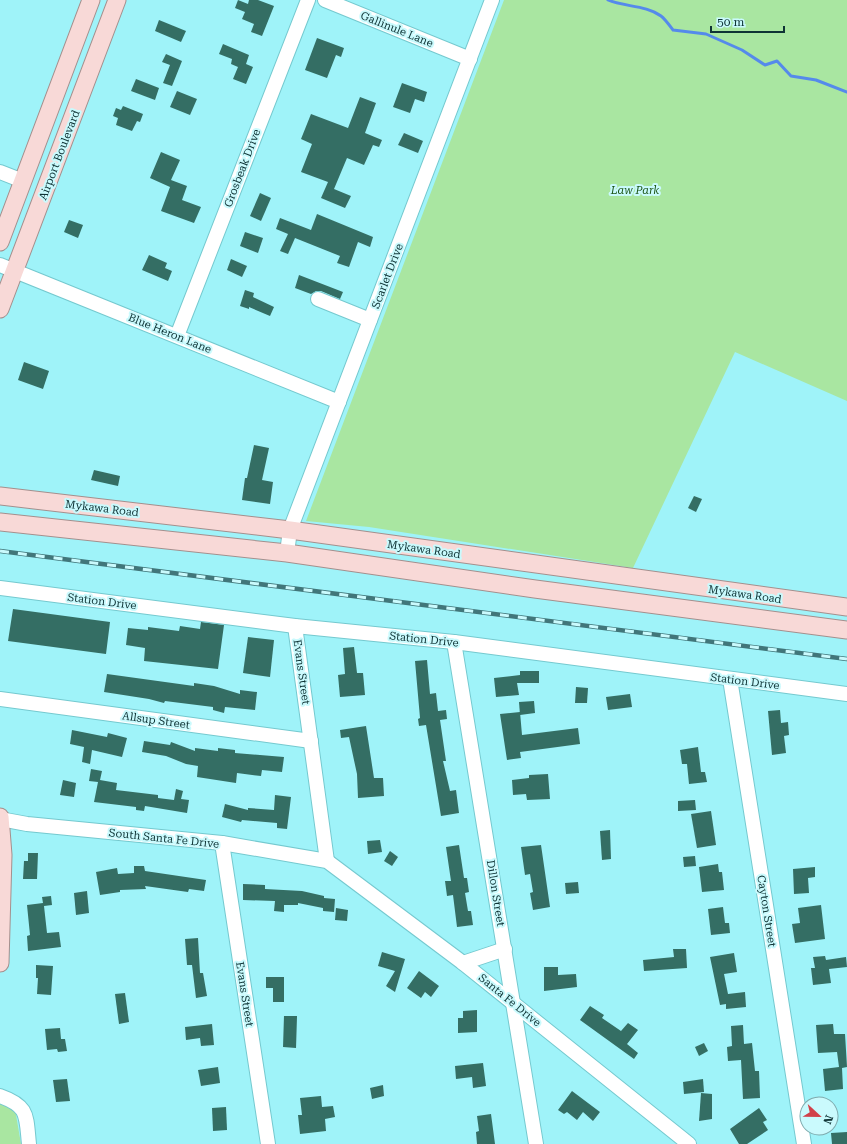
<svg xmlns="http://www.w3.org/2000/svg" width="847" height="1144" viewBox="0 0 847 1144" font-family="'Roboto Serif',serif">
<rect width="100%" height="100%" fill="#9ff3f9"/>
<g fill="#a9e6a1">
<polygon points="504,0 847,0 847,401 735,352 633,568 369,527 306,521"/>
<polygon points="0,1101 15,1109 21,1144 0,1144"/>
</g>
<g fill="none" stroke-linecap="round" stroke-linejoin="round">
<path stroke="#558aeb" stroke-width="3" d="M608,0C624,7 646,5 661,16C665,19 670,26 673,30L706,34L742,50L765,65L777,61L791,76L816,80L847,92"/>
</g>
<g fill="#346e64">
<polygon points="238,0 248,4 249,0 258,0 274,6 262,36 251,32 254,24 242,19 245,12 235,8"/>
<polygon points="159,20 186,31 181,42 155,31"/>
<polygon points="317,38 344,48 341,57 336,55 327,78 305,70"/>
<polygon points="223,44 249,55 246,64 253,67 246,84 233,79 238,67 231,64 232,59 219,54"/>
<polygon points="166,54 182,61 172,86 163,83 170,65 162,62"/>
<polygon points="136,79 159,88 155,100 131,91"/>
<polygon points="402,83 427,92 424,102 415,99 410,113 393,107"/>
<polygon points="177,91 197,99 190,115 170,107"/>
<polygon points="360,97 376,103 365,133 382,140 379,147 373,145 364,165 347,158 334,189 351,196 345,208 321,198 328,182 301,172 312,144 301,139 311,114 348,128"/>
<polygon points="123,106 143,114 140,122 137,121 132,131 116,125 118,118 113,116 116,108 121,110"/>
<polygon points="404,133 423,141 418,153 398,145"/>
<polygon points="161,152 180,160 171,180 187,186 182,200 201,207 194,223 161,211 170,187 150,178"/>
<polygon points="260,193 271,198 261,221 250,216"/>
<polygon points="317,214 373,237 370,247 358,242 349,267 337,263 340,256 295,238 288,254 280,251 288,234 276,229 280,218 311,230"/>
<polygon points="69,220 83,225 78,238 64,232"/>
<polygon points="245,232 263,238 258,253 240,246"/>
<polygon points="149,255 167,263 165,268 172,271 168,281 142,270"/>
<polygon points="231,259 247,266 242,277 227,270"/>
<polygon points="299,275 343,292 340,299 321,291 316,291 311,294 295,288"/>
<polygon points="245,290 254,293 253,297 274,307 270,316 249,307 249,309 240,306"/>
<polygon points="24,362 49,371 43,389 18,380"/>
<polygon points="254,445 269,448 262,480 273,482 270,504 242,500 245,478 247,478"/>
<polygon points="94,470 120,476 118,486 91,480"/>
<polygon points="694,496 702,499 696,512 688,508"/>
<polygon points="13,609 110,622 106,654 8,641"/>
<polygon points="201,622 224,625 218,669 144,661 145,648 126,645 128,628 148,630 148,627 179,631 180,626 200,629"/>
<polygon points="248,637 274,640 270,677 243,673"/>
<polygon points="354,647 357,673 363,673 365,695 340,697 338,675 345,674 343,648"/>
<polygon points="427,660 430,694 436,693 438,711 446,710 447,719 440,720 446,761 443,761 450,791 456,790 459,813 441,816 426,725 419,726 418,719 420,718 415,661"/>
<polygon points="520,671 539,671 539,683 517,683 519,695 496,697 494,678 520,675"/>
<polygon points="107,674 194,686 194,683 214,686 240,694 240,690 257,692 255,710 225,707 224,713 213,710 213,707 165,701 164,703 149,699 104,692"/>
<polygon points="576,687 588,688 587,703 575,703"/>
<polygon points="630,694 632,707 608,710 606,697"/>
<polygon points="534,701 535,713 520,715 519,702"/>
<polygon points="780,710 781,723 788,722 789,735 784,736 786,753 772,755 768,711"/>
<polygon points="520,712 522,735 578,728 580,744 520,752 521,758 507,760 500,714"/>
<polygon points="366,726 374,778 383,778 384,796 358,798 357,774 349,737 341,738 340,730"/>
<polygon points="72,730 107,737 108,733 127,738 122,757 92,750 90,764 82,762 84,747 70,744"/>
<polygon points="144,741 170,745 171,742 195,751 195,748 218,751 218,748 235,750 235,753 284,757 282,772 262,770 261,776 237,773 236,783 197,777 198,766 186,764 166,756 142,752"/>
<polygon points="698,747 701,772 705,772 707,782 689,784 687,764 682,764 680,750"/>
<polygon points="91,769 102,771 100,780 117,783 116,790 158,795 158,798 174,800 176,789 183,791 181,799 189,800 187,813 145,806 144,811 136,810 136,807 94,802 98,782 89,781"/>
<polygon points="548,774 550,799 527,800 526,794 513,795 512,780 529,778 529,775"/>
<polygon points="63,780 76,783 74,797 60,795"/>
<polygon points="275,795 291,797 287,829 277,828 277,823 242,820 241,822 222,817 225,804 248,810 248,808 274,810"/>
<polygon points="695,800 696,810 678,811 678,801"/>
<polygon points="711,811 716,845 697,848 691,814"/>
<polygon points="610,830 611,859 602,860 600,831"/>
<polygon points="380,840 382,852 368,854 367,841"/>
<polygon points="459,845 464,878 467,878 469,892 465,893 468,911 471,911 473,925 457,927 453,895 447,896 445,881 451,881 446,847"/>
<polygon points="541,845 550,907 533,910 530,893 533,892 530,874 525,875 521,847"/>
<polygon points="390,851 398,857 392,866 384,861"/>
<polygon points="28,853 38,853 37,879 23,879 24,861 28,861"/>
<polygon points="695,856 696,866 684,867 683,857"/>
<polygon points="718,864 719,872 722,872 724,890 702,892 699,867"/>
<polygon points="134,866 144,866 145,871 206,880 204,891 189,889 188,892 145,886 146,889 120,890 120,892 100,895 96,872 117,868 118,874 134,873"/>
<polygon points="815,867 815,877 808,878 809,893 794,894 793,869"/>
<polygon points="578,882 579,893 566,894 565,883"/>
<polygon points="243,884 265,885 265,889 302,891 324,896 324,898 335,899 334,912 323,911 323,908 298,903 298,905 284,905 284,912 274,911 275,901 243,900"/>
<polygon points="87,891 89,913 76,915 74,893"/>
<polygon points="51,896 52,905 44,906 47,933 59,932 61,947 28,951 27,936 30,935 27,905 43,903 42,897"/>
<polygon points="821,905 825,939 795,943 792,924 800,923 798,908"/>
<polygon points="723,907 725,923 729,923 730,933 711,935 708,909"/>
<polygon points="336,908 348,910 347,921 335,920"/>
<polygon points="198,938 200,973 203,973 207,996 196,998 192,965 187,965 185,939"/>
<polygon points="673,949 686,949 687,968 644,971 643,960 674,957"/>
<polygon points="382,952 405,959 395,992 386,986 395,971 378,966"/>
<polygon points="734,953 737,972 724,974 728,994 745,992 746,1007 726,1009 726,1004 720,1005 710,957"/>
<polygon points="825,956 826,960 846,957 847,967 829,969 831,983 813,985 811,968 815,968 813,957"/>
<polygon points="36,965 53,966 51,995 37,994 38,978 36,978"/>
<polygon points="544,967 558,967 558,975 576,974 577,987 544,991"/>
<polygon points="419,971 439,986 431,997 425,992 421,998 407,988"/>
<polygon points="266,977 284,977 284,1002 273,1002 273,988 266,988"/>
<polygon points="125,993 129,1022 119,1024 115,994"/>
<polygon points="590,1006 604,1015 602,1018 621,1031 628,1023 638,1030 627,1044 638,1053 634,1059 580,1020"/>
<polygon points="477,1010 477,1032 458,1033 458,1018 463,1018 463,1011"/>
<polygon points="284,1016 297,1016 296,1048 283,1047"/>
<polygon points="212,1024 214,1045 201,1046 200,1038 186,1040 185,1027"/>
<polygon points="833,1024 834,1034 845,1034 847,1067 842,1068 843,1089 825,1091 823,1069 839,1067 837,1052 818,1053 816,1025"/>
<polygon points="743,1025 744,1044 752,1043 755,1071 759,1071 760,1098 743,1099 741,1060 728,1061 727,1047 732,1046 731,1026"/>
<polygon points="60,1028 61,1039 65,1039 67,1051 58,1052 57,1049 47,1050 45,1029"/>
<polygon points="704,1043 708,1051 699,1056 695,1047"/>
<polygon points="483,1063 486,1086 473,1088 472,1077 456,1079 455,1066"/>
<polygon points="218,1067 220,1083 201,1086 198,1070"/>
<polygon points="67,1079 70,1101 56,1102 53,1080"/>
<polygon points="703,1079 704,1092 684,1094 683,1082"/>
<polygon points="383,1085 384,1096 372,1099 370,1088"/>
<polygon points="572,1091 600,1112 593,1121 583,1112 577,1120 567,1112 564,1114 558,1110"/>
<polygon points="701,1093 712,1094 712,1119 699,1121"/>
<polygon points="321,1096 322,1107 333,1106 335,1117 325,1119 326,1131 300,1134 298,1115 302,1115 300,1098"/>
<polygon points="226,1107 227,1130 213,1131 212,1108"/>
<polygon points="759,1108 767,1120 763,1122 768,1130 747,1144 739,1144 730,1129"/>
<polygon points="491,1114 495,1144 477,1144 476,1132 479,1131 477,1116"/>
<polygon points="847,1132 847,1144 832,1144 831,1133"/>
</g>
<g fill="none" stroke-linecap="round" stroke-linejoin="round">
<g stroke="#75c9cf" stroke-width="16">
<g id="minor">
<polyline points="325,0 470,59"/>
<polyline points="0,172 23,181"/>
<polyline points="0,265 339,402"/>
<polyline points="318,299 370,320"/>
<polyline points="177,336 308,0"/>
<polyline points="287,553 290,530 492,0"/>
<polyline points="0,588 295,626 454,642 847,694"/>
<polyline points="295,626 327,861"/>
<polyline points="454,642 536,1144"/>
<polyline points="730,679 804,1144"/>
<polyline points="0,699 311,741"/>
<polyline points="0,819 27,824 222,843 327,861 463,963 689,1144"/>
<polyline points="222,843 268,1144"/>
<polyline points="463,963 505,949"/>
<path d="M0,1096C29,1106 26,1116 29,1144"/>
</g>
</g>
<g stroke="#a48f8d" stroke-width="19">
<g id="major">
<polyline points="0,242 91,0"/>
<polyline points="0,309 117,0"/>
<polyline points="0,496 290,530 847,607"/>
<polyline points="0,522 287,553 535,589 847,630"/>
<polyline points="0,817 3,855 0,963"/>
</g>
</g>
<use href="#minor" stroke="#fff" stroke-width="14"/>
<use href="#major" stroke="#f8d9d7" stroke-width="17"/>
<g stroke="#41767a" stroke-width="4.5">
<polyline id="rail" points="0,551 847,659"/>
</g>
<use href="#rail" stroke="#cafafd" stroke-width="3" stroke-dasharray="9" stroke-linecap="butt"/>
</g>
<g text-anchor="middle" stroke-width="4" stroke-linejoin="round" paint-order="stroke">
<g font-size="11" fill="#0e3335" stroke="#cafafd">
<text transform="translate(397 29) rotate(22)" y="4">Gallinule Lane</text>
<text transform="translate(59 155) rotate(-69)" y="4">Airport Boulevard</text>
<text transform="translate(242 168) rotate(-69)" y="4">Grosbeak Drive</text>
<text transform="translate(387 276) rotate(-69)" y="4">Scarlet Drive</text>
<text transform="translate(170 333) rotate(22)" y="4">Blue Heron Lane</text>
<text transform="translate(102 508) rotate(7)" y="4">Mykawa Road</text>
<text transform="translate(424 549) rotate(8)" y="4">Mykawa Road</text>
<text transform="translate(745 594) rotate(8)" y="4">Mykawa Road</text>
<text transform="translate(102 601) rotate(7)" y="4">Station Drive</text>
<text transform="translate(424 639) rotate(6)" y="4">Station Drive</text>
<text transform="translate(302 672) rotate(82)" y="4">Evans Street</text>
<text transform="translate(745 681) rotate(7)" y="4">Station Drive</text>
<text transform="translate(156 720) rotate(8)" y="4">Allsup Street</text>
<text transform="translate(164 838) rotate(6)" y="4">South Santa Fe Drive</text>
<text transform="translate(496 893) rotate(81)" y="4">Dillon Street</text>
<text transform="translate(767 911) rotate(81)" y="4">Cayton Street</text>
<text transform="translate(245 994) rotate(81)" y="4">Evans Street</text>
<text transform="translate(510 1000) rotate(39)" y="4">Santa Fe Drive</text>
</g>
<g font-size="11" font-style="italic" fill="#1c5515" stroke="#cafafd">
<text x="635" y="194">Law Park</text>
</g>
</g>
<g transform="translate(819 1116) rotate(112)"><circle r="19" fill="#cafafd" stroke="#7faaad"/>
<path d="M0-3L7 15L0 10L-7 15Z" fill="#d14149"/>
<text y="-6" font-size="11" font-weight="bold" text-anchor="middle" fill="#0e3335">N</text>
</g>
<path d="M711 26v6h73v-6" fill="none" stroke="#0e3335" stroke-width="2"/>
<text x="717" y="26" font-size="12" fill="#0e3335" stroke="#cafafd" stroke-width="3" paint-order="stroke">50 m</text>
</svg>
